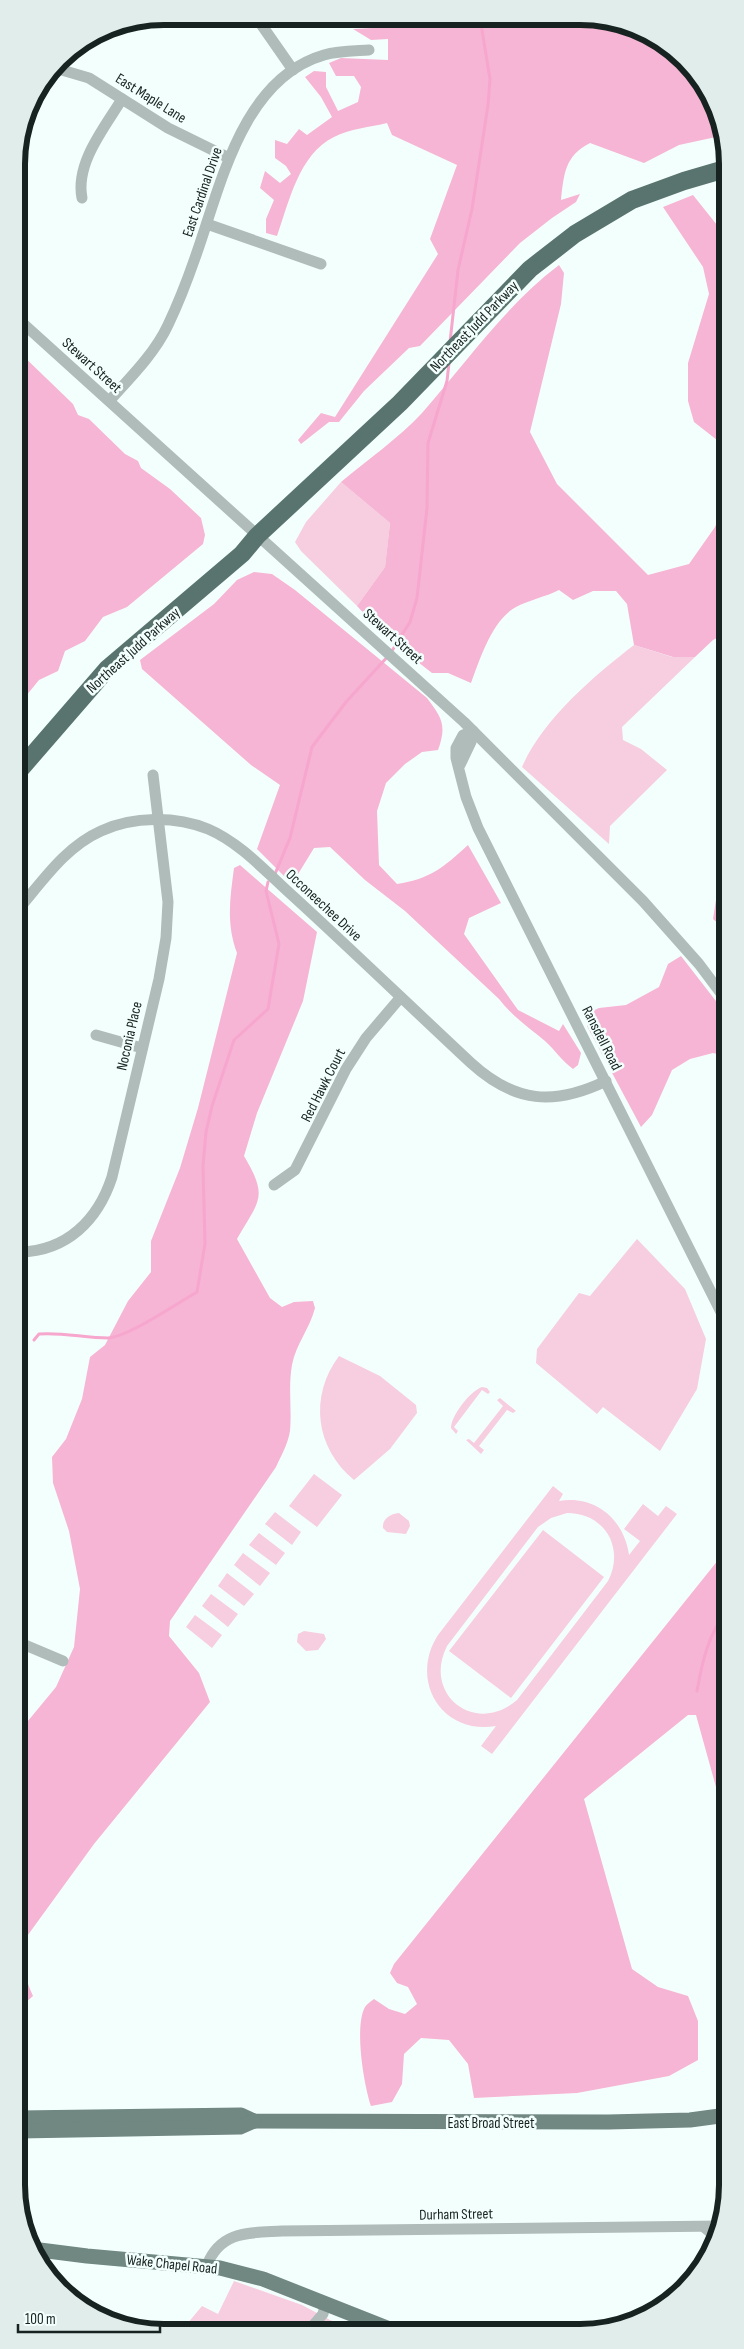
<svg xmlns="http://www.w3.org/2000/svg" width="744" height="2349" viewBox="0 0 744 2349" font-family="'Sofia Sans Condensed',sans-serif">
<rect width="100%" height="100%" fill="#f3fffc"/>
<g fill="#f7cde0" fill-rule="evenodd">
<polygon points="341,482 390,523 385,567 357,606 301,551 295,542 306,522"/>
<path d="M634,645L672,657H695L622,727L623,740L641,749L667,770L610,826L609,844L522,767C543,719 594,676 634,645Z"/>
<polygon points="637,1239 685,1289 706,1339 697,1389 660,1451 603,1407 597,1414 536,1363 537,1349 579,1293 590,1296"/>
<path d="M339,1356L380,1376L416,1405L417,1413L390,1449L354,1480C315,1448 309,1396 339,1356Z"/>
<path d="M482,1387L487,1388L490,1392L488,1394L482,1390L454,1427L458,1431L456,1434L451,1428C451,1416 470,1391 482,1387Z"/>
<polygon points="500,1398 516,1411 513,1413 507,1410 479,1446 484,1450 481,1454 466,1440 469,1439 474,1443 503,1406 497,1400"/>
<polygon points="314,1474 342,1495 317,1527 289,1506"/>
<path d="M553,1486L563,1494L559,1501C595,1495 624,1519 629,1555L640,1541L624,1529L643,1504L658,1516L666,1506L677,1514L492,1754L481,1746L496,1726C441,1735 409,1680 438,1635ZM567,1513C605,1513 625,1548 608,1581L517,1700C476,1736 422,1695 447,1646L538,1527L551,1518Z"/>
<polygon points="275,1512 301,1532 292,1545 265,1524"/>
<path d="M399,1513L409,1521L410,1526L406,1534L387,1532L383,1528C382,1519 390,1514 399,1513Z"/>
<polygon points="543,1530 604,1577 511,1698 449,1651"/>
<polygon points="259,1533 285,1553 276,1565 249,1545"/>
<polygon points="243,1553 270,1573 260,1586 234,1565"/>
<polygon points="227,1573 254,1594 244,1606 218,1586"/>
<polygon points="211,1594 238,1614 228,1627 202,1606"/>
<polygon points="195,1615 222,1635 212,1648 186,1627"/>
<polygon points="304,1631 324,1634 326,1639 318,1650 306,1651 297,1642 298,1634"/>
<polygon points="234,2281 302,2305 330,2320 356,2330 182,2330 202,2306 218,2314"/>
</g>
<g fill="#f6b5d4">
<path d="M373,18L609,19L654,36L685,60L712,98L725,135L679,145L644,163L590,143C565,156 564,173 561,200L580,194L576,202L552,218L520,243L420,346L409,348L364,391L339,422H329L301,444L298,440L321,413L335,417L438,254L430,239L457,165L392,135L387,123C371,127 349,129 334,137C299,154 289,202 277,236L266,233V219L274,200L260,188L265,171L280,183L291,174L286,166L275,158V140L287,144L299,129L307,135L332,117L321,97L305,77L314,71L326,72V87L338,111L358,102L361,87L354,76H336L329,63L341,58L388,60V39L371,40L353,29L372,28Z"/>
<polygon points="693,195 725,235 725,451 717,440 694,422 688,401 688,363 709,294 703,267 663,207"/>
<path d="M559,265L564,273L561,304L530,432L557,484L648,575L689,564L715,527L725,503L726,633L713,640L695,657H673L634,645L627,604L616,591H593L573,600L559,590C545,597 529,600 516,607C492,620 480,659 471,683L448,673H432L386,637L357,606L385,567L390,523L341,482C366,461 400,437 422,413C466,363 505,306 559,265Z"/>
<polygon points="17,350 73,404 78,415 89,419 125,454 138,461 141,468 170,489 201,518 205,535 203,544 127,607 103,617 85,641 65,651 58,671 39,680 17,707"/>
<path d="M254,572L272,574L295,590L427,698C442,718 447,725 438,750L422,752L405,764L386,783L377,811L379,865L397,884C430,879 444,867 468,845L501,903L469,918L464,934L518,1010L559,1031L563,1024L581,1053L578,1065L573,1069C562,1061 555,1050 545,1041C528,1027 512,1016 499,999L405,911L365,880L330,847L314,848L295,879H287L257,849L280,785L251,765L142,669L140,660L214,604L237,580Z"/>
<path d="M240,865L317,932L303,1001L257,1113L244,1156C269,1198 259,1200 237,1239L270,1298L282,1307L294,1302L313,1301L315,1308C310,1328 296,1344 292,1365C288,1387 292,1409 290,1431C288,1444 281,1456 276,1467L170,1621L169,1636L199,1673L210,1702L94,1844L25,1939C20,1961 24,1976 33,1996L25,2003L19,2000L18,1733L56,1687L74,1647L80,1589L69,1531L53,1483L52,1457L66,1439L82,1399L90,1357L105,1345L128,1301L151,1272V1241L180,1168L198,1108L237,953C226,923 230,899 234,868Z"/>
<polygon points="726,888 726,930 713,919 716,900"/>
<polygon points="681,956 726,1014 726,1056 713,1053 690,1059 672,1070 652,1115 641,1127 587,1026 588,1013 599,1008 626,1005 659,987 668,964"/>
<path d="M727,1549V1792L716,1787L696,1715H688L584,1799L632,1969L658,1987L688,1996L698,2021V2060L669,2076L577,2093L474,2098L468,2064L449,2040L421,2038L404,2054L402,2084L392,2102L371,2106C364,2085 354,2027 365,2007C367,2004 371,2001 374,1999L389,2009L405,2014L417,2004L408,1987L397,1983L390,1973L394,1964Z"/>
</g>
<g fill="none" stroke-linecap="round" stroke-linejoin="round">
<g stroke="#f7a6cd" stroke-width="3">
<polyline points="450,342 458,270 472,209 488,105 490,79 480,18"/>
<polyline points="275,874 290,838 312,747 346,702 390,654 410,622 417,598 427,508 428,443 447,381 449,363"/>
<path d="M34,1340L39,1334C62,1332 85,1338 108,1338C128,1337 178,1303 197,1292L205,1244L203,1166L206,1132L212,1106L234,1040L268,1009L279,944L266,891L268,882"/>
<path d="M697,1691C702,1663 708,1634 727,1611"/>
</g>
<g stroke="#afbcb9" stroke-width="11">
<polyline points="256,17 293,70"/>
<polyline points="55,68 89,78 168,128 229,158"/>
<path d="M82,198C75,163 105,127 122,99"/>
<polyline points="207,224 321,264"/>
<polyline points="17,318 464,722 643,901 699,964 726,1000"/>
<path d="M110,400C130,378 155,353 168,325C178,304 187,281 195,258C220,189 241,79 324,55C338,51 355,51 369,50"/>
<polyline points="460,765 471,742 473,731 463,735 456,748 456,758 466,797 478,828 726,1322"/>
<path d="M17,911C42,882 65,847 101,831C133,816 176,816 208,829C241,843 268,874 294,897C354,952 412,1008 471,1063C515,1103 554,1106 606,1081"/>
<polyline points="96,1035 142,1048"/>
<polyline points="274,1185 295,1170 346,1069 366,1038 400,998"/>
<polyline points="18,1235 21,1330 18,1379"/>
<path d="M20,1252C67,1251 98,1220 112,1177L159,979L166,938L168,902L153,775"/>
<polyline points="18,1642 63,1661"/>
<polyline points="704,2227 717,2238"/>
<path d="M207,2265C221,2230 250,2233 282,2231L720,2226"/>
<polyline points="309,2330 323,2314 325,2304"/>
</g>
<g stroke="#708782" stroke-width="15">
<polyline points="19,2118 241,2115 254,2121 608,2122 690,2120 727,2115"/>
<polyline points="19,2131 240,2127 254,2121"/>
<polyline points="32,2249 87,2256 220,2268 263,2279 392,2330"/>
</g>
<polyline stroke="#59746e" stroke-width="18" points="17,773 108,668 242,554 257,536 400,403 530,269 575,234 632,200 684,181 725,169"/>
</g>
<g text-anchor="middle" stroke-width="5" stroke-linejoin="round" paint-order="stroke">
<g font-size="15" fill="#172320" stroke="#f3fffc">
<text transform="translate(151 98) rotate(32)" y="5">East Maple Lane</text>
<text transform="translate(202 192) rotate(-71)" y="5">East Cardinal Drive</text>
<text transform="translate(474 326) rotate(-46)" y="5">Northeast Judd Parkway</text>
<text transform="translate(92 365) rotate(42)" y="5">Stewart Street</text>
<text transform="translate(393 636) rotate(42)" y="5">Stewart Street</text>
<text transform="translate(133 650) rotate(-42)" y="5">Northeast Judd Parkway</text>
<text transform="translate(324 905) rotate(43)" y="5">Occoneechee Drive</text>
<text transform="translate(129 1036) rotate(-77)" y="5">Noconia Place</text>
<text transform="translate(602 1038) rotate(63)" y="5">Ransdell Road</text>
<text transform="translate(323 1085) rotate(-63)" y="5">Red Hawk Court</text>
<text x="491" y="2128">East Broad Street</text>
<text transform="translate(456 2214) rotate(-1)" y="5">Durham Street</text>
<text transform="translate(172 2264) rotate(6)" y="5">Wake Chapel Road</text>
</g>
</g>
<path d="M0 0H744V2349H0ZM164 25H580A139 139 0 0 1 719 164V2185A139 139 0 0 1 580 2324H164A139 139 0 0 1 25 2185V164A139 139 0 0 1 164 25Z" fill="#e1edea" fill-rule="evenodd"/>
<path fill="none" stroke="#172320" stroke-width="6" d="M164 25H580A139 139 0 0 1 719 164V2185A139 139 0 0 1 580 2324H164A139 139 0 0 1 25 2185V164A139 139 0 0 1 164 25Z"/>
<path d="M18 2324v8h142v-8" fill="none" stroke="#172320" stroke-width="2.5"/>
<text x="25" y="2324" font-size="15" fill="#172320" stroke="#f3fffc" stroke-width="4" paint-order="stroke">100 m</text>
</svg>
